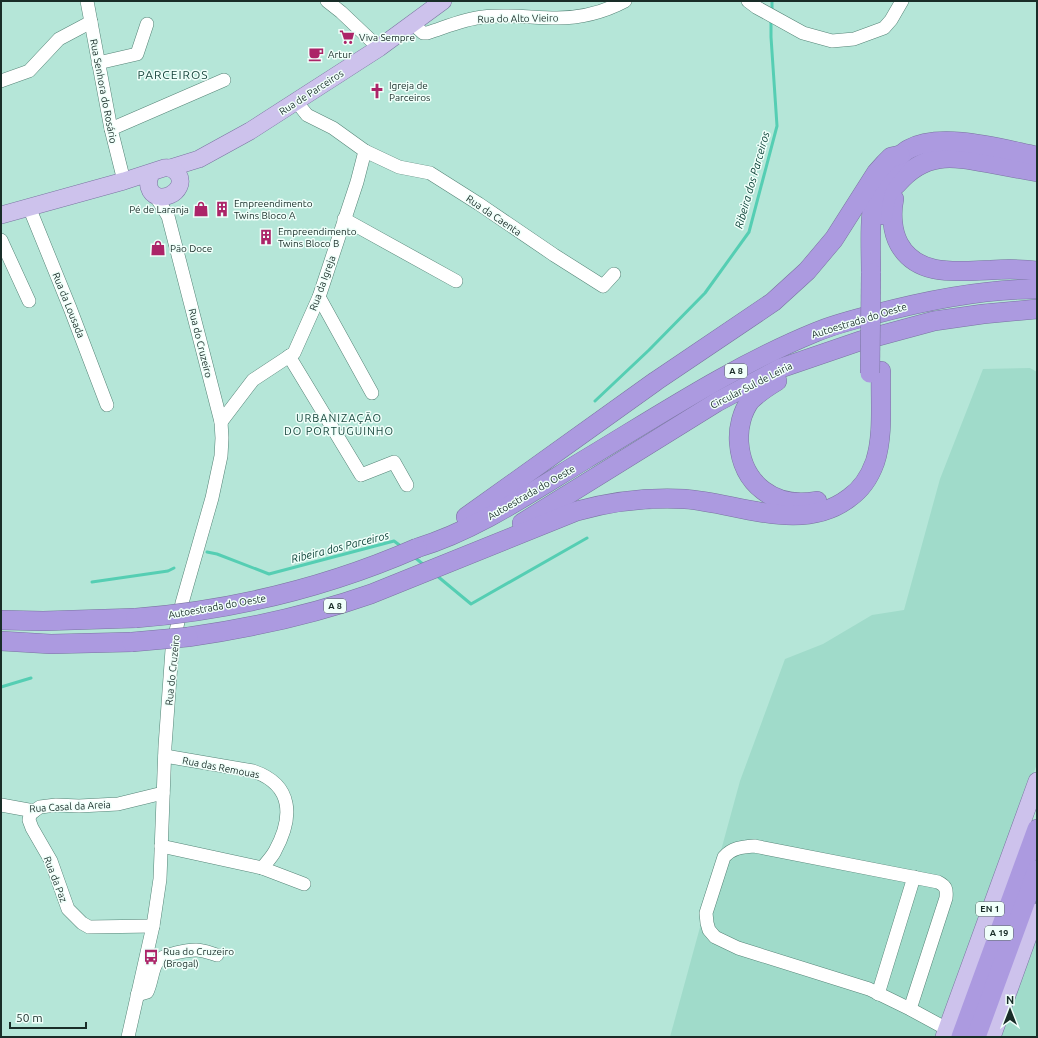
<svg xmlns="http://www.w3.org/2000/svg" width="1038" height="1038" viewBox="0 0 1038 1038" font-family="Ubuntu,sans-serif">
<rect width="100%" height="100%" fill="#b5e6d8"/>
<polygon fill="#a0dbca" points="1030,368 1037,372 1037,764 1005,847 1037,860 1037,1037 670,1037 740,781 785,659 823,644 872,615 904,610 940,479 983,369"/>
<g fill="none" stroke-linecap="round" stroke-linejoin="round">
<g stroke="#55ceb3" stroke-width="3">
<polyline points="772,12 772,1"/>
<polyline points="595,401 649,350 705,293 749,232 777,126 771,37 771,20"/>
<polyline points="207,552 217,554 269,574 394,541 402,547"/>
<polyline points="413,556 424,565"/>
<polyline points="436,575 471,604 587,538"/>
<polyline points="92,582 168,571 174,568"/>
<polyline points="1,687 31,678"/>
</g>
<g stroke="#558477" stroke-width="14">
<g id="minor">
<polyline points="87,1 111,129 124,181"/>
<polyline points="327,1 341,12 379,48"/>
<polyline points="748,1 756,7 803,33 832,41 854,39 884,28 891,20 902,1"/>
<path d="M413,24L423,33H427C446,27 464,19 483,17C508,14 533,18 557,18C581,18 604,12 625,1"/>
<polyline points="98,63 137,54 147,24"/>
<polyline points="1,81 29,71 59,39 91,22"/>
<polyline points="111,129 224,80"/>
<polyline points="365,151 399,167 430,173 479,204 554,255 603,286 614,274"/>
<polyline points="29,207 70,308 107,405"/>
<polyline points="344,219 456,281"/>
<polyline points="1,240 29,301"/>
<polyline points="319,297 372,393"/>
<polyline points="289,356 361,475 394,462 407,485"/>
<polyline points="221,422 253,380 294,353 319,297 357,182 365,151 333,128 307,115 296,101"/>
<polyline points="1,805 34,811 40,807 56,805 79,806 118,804 163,793"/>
<polyline points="34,811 30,815 29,820 32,828 51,861 68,909 82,923 89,927 153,926"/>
<path d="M161,846L262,868C266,863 272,857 275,851C293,818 294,785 253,771L165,756"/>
<polyline points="262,868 304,884"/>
<polyline points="878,994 914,877"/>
<path d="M137,995L147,992C152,983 152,966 159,960C165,954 187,950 196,950C203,950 210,953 217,955"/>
<path d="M910,1009L946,898C947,889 946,886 938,882L754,846C741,847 732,848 724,857L706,913L707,923L709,930L715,937L738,948L869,989L910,1009L947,1029"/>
<polyline points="128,1037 153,926 160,879 165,746 172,650 182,603 212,498 221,456 222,438 221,422 168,216 155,195"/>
</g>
</g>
<g stroke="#7974a0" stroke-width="18">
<g id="major">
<polyline points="170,168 199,159 250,131 379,48 443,1"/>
<path d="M1,215L124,181L164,168C170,167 174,169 178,174C189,192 155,208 149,187C148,182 149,177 152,172"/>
<polyline points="944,1037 1037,781"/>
<polyline points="992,1037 1037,912"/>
</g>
</g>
<g stroke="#7974a0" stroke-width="20">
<g id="highway">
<path d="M894,199C891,213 892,231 899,244C918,278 959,271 991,270C1006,269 1022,269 1037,271"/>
<path d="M883,215C884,208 885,198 889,192C891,189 895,186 898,183C925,152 951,156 988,163C1005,166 1021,169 1037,172"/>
<path d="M871,273C871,249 869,222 874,197C876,184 883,176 891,166C897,160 901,153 909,149C941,131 1002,149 1037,156"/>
<path d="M777,381C767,387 758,393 750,401C742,412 738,428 739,442C742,484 774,509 817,501"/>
<polyline points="466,517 656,381 773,302 807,271 834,239 876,173 885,163 891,157 900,155"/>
<polyline points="522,523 717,402 781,368 860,341 934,321 983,314 1037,309"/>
<path d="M417,548C477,530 533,491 586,459C661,414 735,365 816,332C835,324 856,319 875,314C928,300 982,289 1037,289"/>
<polyline points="1,620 43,621 136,618"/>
<path d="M188,637C251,628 311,615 371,594L577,511C613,501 648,497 685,499C738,503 802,534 849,498C862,489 870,476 875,462C884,435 880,400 881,371"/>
<polyline points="1,641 51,644 132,642"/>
<polyline points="961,1037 1037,829"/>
<polyline points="976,1037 1037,870"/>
</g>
</g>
<use href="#minor" stroke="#fff" stroke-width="13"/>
<use href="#major" stroke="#cdc2ec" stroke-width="17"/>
<use href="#highway" stroke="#ac9ae0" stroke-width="19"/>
<g stroke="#7974a0" stroke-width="20" stroke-linecap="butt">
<g id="highway-bridge">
<polyline points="870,373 871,273"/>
<path d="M136,618C233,610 328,587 417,548"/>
<polyline points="132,642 188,637"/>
</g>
</g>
<use href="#highway-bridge" stroke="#ac9ae0" stroke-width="19"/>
</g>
<defs>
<g id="supermarket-bare" transform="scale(1.2)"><path d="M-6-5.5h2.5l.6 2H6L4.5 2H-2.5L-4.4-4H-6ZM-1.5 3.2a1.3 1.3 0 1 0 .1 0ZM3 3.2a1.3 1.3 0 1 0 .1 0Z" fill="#ac2468" stroke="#f0fffa" stroke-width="2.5" paint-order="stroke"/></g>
<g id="cafe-bare" transform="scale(1.2)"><path d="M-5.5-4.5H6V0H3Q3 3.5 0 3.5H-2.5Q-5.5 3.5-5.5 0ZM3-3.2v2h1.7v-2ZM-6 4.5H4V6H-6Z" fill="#ac2468" stroke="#f0fffa" stroke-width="2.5" paint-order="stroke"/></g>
<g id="church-bare" transform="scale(1.2)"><path d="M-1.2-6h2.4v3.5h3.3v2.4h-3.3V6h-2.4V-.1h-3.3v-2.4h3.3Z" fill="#ac2468" stroke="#f0fffa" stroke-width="2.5" paint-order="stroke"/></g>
<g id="shop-bare" transform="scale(1.2)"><path d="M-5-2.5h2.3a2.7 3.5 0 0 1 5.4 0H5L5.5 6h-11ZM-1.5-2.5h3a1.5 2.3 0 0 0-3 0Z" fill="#ac2468" stroke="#f0fffa" stroke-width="2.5" paint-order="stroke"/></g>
<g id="building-bare" transform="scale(1.2)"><path d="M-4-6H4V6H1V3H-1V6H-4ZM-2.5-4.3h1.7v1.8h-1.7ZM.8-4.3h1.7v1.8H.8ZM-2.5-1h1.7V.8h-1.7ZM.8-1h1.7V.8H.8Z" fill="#ac2468" stroke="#f0fffa" stroke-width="2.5" paint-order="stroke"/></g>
<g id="bus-bare" transform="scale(1.2)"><path d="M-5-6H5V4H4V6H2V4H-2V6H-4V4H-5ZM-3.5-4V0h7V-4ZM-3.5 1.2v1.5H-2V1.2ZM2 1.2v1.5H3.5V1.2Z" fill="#ac2468" stroke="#f0fffa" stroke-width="2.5" paint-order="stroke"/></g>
</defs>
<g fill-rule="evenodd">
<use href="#supermarket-bare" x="347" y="37"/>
<use href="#cafe-bare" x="316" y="54"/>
<use href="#church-bare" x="377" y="91"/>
<use href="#shop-bare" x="201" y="209"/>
<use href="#building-bare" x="222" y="209"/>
<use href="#building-bare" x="266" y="237"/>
<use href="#shop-bare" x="158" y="248"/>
<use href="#bus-bare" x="151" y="957"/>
</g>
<g text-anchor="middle" stroke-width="3" stroke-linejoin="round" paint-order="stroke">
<g fill="#f0fffa" stroke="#5a6c67" stroke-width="1">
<rect x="725" y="364" width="22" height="14" rx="3"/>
<rect x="324" y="599" width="22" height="14" rx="3"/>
<rect x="976" y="902" width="28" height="14" rx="3"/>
<rect x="985" y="926" width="28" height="14" rx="3"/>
</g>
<g font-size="9" font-weight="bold" fill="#192d28">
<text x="736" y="374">A 8</text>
<text x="335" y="609">A 8</text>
<text x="990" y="912">EN 1</text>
<text x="999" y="936">A 19</text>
</g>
<g font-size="10" fill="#192d28" stroke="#f0fffa">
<text transform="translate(518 18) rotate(-1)" y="4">Rua do Alto Vieiro</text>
<text transform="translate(104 91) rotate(79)" y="4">Rua Senhora do Rosário</text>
<text transform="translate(311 92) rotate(-33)" y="4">Rua de Parceiros</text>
<text transform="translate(494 215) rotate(34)" y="4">Rua da Caenta</text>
<text transform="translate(322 283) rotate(-70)" y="4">Rua da Igreja</text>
<text transform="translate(69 305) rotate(68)" y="4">Rua da Lousada</text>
<text transform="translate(859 320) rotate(-17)" y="4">Autoestrada do Oeste</text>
<text transform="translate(201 343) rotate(76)" y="4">Rua do Cruzeiro</text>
<text transform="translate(751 385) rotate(-27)" y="4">Circular Sul de Leiria</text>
<text transform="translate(531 492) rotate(-30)" y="4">Autoestrada do Oeste</text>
<text transform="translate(217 606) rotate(-10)" y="4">Autoestrada do Oeste</text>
<text transform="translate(172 670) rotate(-84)" y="4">Rua do Cruzeiro</text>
<text transform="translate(221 767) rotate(11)" y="4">Rua das Remouas</text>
<text transform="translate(70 806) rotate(-3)" y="4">Rua Casal da Areia</text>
<text transform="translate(56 879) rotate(69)" y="4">Rua da Paz</text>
</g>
<g font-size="10" fill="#192d28" stroke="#f0fffa" text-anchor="start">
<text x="359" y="41">Viva Sempre</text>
<text x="328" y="58">Artur</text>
<text x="389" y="89">Igreja de<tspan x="389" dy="12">Parceiros</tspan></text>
<text x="234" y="207">Empreendimento<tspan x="234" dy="12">Twins Bloco A</tspan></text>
<text x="189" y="213" text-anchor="end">Pé de Laranja</text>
<text x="278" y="235">Empreendimento<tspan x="278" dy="12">Twins Bloco B</tspan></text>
<text x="170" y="252">Pão Doce</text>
<text x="163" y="955">Rua do Cruzeiro<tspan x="163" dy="12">(Brogal)</tspan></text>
</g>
<g font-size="11" font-style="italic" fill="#0c4237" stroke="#f0fffa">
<text transform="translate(752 180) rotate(-74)" y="4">Ribeira dos Parceiros</text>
<text transform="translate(340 547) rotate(-14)" y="4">Ribeira dos Parceiros</text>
</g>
<g font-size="11" letter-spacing="1" fill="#17463c" stroke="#f0fffa">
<text x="339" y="422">URBANIZAÇÃO<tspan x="339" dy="13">DO PORTUGUINHO</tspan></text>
</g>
<g font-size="12" letter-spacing="1" fill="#17463c" stroke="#f0fffa">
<text x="173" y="79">PARCEIROS</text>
</g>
</g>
<rect width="1038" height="1038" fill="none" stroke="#192d28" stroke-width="4"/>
<g transform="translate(1010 1010)" stroke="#f0fffa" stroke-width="3" paint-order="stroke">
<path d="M0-3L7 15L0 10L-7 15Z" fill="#192d28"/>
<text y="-6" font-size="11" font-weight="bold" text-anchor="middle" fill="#192d28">N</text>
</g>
<path d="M10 1022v6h76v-6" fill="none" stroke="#192d28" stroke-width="2"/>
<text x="16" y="1022" font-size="12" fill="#192d28" stroke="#f0fffa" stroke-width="3" paint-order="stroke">50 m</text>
</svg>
